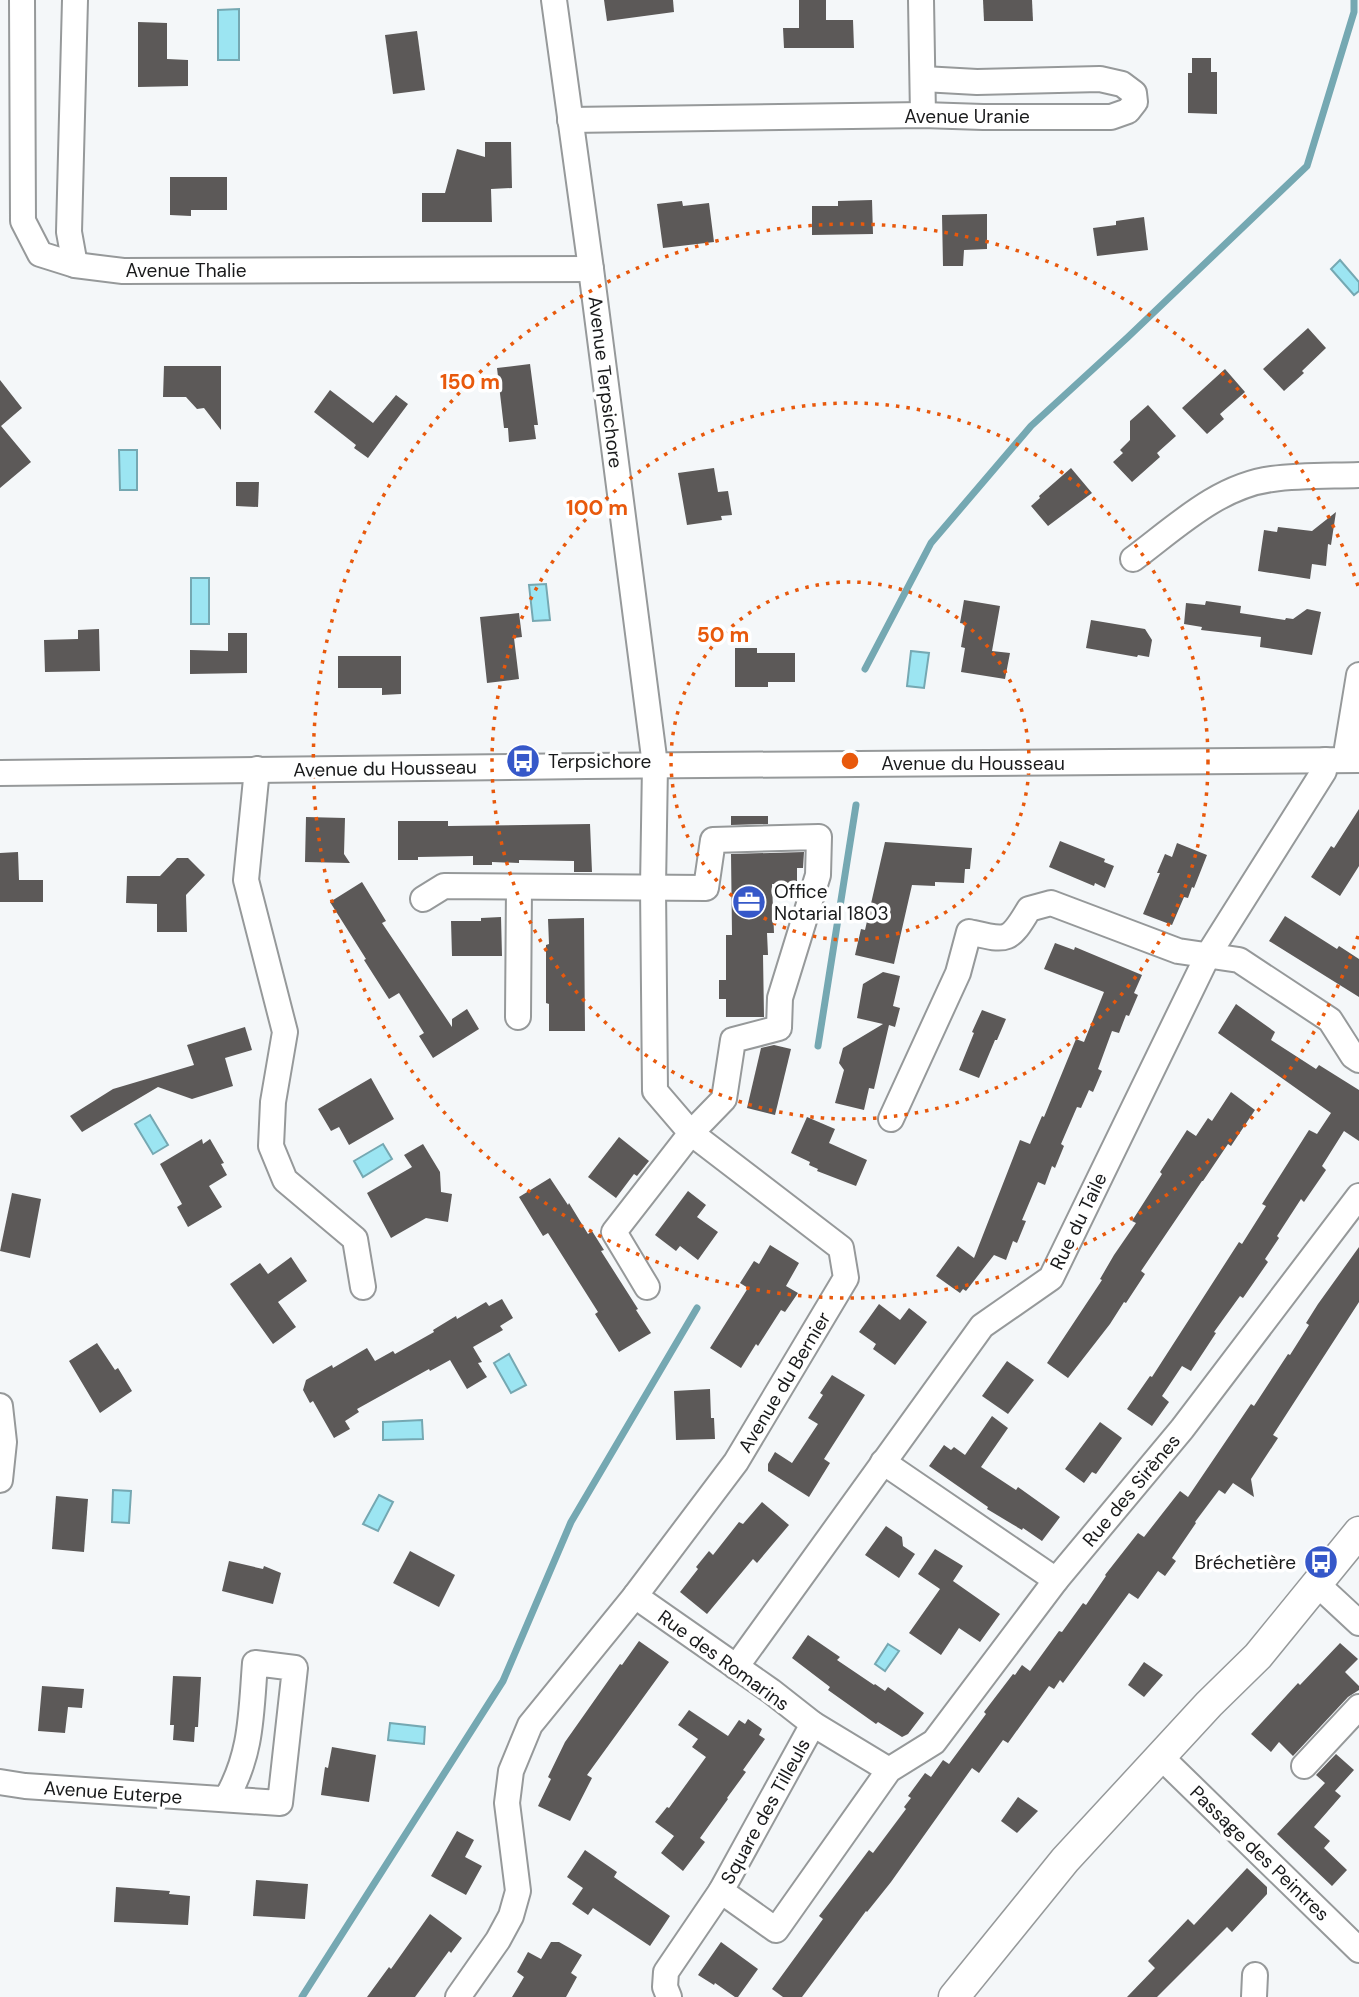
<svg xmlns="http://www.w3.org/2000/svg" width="1359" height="1997" viewBox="0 0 1359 1997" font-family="'DM Sans',sans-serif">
<rect width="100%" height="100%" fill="#f4f7f9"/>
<g fill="#9ce5f2" stroke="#75a8b2" stroke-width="2">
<polygon points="239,9 239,60 218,60 218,10"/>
<polygon points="1340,260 1359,282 1359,291 1354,295 1331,269"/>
<polygon points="119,450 137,450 137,490 120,490"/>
<rect x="191" y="578" width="18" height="46"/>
<polygon points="546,584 550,620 533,621 529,585"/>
<polygon points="911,651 929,653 924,688 907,686"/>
<polygon points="150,1115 168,1145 153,1154 135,1124"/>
<polygon points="383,1144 392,1159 363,1177 354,1161"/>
<polygon points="509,1354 526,1385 511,1393 494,1363"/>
<polygon points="422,1420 423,1439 383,1440 383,1422"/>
<polygon points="113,1490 131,1491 129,1523 112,1522"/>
<polygon points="379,1495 393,1502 378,1531 363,1524"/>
<polygon points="888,1644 899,1651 885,1671 875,1664"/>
<polygon points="390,1723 425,1727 424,1744 388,1740"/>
</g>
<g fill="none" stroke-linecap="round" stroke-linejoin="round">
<g stroke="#75a8b2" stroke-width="7">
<polyline points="865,669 931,543 1031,426 1128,337 1307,166 1354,12 1354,0"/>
<polyline points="818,1046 856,805"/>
<polyline points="302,1997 503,1681 571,1522 697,1308"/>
</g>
</g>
<g fill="#5c5958">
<polygon points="604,0 673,0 674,12 607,21"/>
<polygon points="799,0 826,0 826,20 853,20 854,48 784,48 783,28 799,28"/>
<polygon points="983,0 1032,0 1033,21 984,21"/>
<polygon points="138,22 167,23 167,59 188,60 188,86 138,87"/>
<polygon points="417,31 425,90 393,94 385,35"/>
<polygon points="1192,58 1211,58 1211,72 1217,72 1217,114 1188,113 1188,73 1192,73"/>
<polygon points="485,142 511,142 512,188 491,189 492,222 422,222 422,193 445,193 457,149 485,157"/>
<polygon points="170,177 227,177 227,210 191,210 191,216 170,215"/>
<polygon points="872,200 873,234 812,235 812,206 838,206 838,201"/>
<polygon points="682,201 683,206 709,203 714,242 663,248 657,204"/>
<polygon points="987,214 987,249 964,250 963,266 943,266 942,215"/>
<polygon points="1144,217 1148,250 1097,256 1093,228 1116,225 1116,221"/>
<polygon points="1308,328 1326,348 1302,371 1304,373 1284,391 1263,369"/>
<polygon points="530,364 538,425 534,425 536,439 509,442 508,428 504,428 497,368"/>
<polygon points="164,366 221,366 221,430 204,408 197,409 186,397 163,397"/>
<polygon points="1225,369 1245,392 1220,414 1224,419 1207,434 1182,408"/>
<polygon points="0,380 22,408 1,426 31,462 0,488"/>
<polygon points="330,390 373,423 396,395 408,404 368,458 354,448 356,445 314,412"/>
<polygon points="1148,405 1176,436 1157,453 1160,457 1132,482 1113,462 1123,453 1120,450 1130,440 1130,421"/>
<polygon points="714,468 718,492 728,491 732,515 721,516 722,520 687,525 678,473"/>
<polygon points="1071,468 1092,493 1048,526 1031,506 1040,498 1039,496"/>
<polygon points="236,482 259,482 258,507 236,506"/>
<polygon points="1336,512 1331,545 1328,544 1326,566 1312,564 1310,579 1258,571 1264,530 1277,532 1278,527 1312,531"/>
<polygon points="964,600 1000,606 992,651 1010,653 1005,679 961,672 965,648 961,647 965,624 960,623"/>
<polygon points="1206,601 1241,606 1240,613 1285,620 1286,618 1293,619 1307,609 1321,612 1312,655 1260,647 1261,637 1201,630 1202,627 1184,624 1186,603 1205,605"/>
<polygon points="519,613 522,637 514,638 519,679 487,683 480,617"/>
<polygon points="1091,620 1145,629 1152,640 1149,657 1138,655 1137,657 1086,648"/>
<polygon points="99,629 100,671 45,672 44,640 78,639 78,630"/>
<polygon points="228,633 247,633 247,673 190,674 190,650 228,651"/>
<polygon points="735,648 757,648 757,653 795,653 795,682 768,682 768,687 735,687"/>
<polygon points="338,656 401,656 401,694 382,695 382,688 338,688"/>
<polygon points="1359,809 1359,866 1340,896 1311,877 1331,846 1334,848"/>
<polygon points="731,816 768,816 768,824 731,825"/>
<polygon points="306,817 345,818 344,854 350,863 305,862"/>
<polygon points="398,821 448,821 448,826 590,824 592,872 574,872 574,861 519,860 519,863 492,862 492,865 473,865 473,856 418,857 418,860 398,860"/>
<polygon points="1060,841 1105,859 1104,862 1114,866 1105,888 1095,883 1094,886 1049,867"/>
<polygon points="885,842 972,848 970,869 965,869 964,883 935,882 935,886 912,885 894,964 855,955 861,929 865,930"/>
<polygon points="1177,843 1207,855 1194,888 1192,887 1188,898 1184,897 1172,925 1143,914 1160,873 1157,873 1165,854 1172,857"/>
<polygon points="18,852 19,880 43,880 43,902 0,902 0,853"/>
<polygon points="804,852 803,868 797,868 797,884 772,884 774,933 767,933 768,955 763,955 764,1017 726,1017 726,999 719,999 719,980 726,980 726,935 732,935 731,854"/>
<polygon points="177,858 188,858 205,875 186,895 187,932 157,932 157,904 126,903 127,876 160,876"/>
<polygon points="362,882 386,921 382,923 452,1027 452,1019 467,1009 479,1029 433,1058 419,1036 424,1033 399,993 389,999 364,960 366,959 330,902"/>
<polygon points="1285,916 1337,949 1339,946 1359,959 1359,997 1269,941"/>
<polygon points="501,917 502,956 452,956 451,921 481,921 481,918"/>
<polygon points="584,918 585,1031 549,1031 549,1004 546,1003 546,945 549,944 548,919"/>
<polygon points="1055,943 1074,950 1075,947 1142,975 1134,993 1138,995 1129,1016 1126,1015 1119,1033 1112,1031 1098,1069 1102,1071 1093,1092 1089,1090 1081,1108 1077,1107 1061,1144 1064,1146 1055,1168 1052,1166 1045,1185 1038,1182 1022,1220 1026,1221 1017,1243 1013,1241 1006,1260 994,1255 966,1291 963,1289 960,1293 936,1276 958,1246 974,1258 1020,1140 1030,1144 1042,1116 1044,1117 1076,1039 1084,1042 1104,992 1044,969"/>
<polygon points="883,972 900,976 893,1006 900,1008 895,1027 889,1025 874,1089 869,1088 864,1110 835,1103 844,1070 839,1063 843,1048 883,1024 857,1018 863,984"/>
<polygon points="1236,1004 1275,1032 1271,1040 1316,1069 1319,1065 1359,1090 1359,1141 1344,1131 1322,1166 1326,1170 1304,1202 1301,1199 1277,1236 1279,1238 1265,1259 1268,1262 1243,1298 1240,1296 1214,1332 1216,1333 1191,1371 1182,1366 1162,1396 1169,1402 1152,1426 1127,1409 1150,1376 1152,1377 1239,1242 1242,1244 1266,1206 1262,1204 1309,1130 1317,1134 1331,1113 1218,1033"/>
<polygon points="982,1010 1006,1019 997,1040 995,1040 979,1078 959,1070 974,1033 972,1032"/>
<polygon points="245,1027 252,1050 225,1058 233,1086 192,1099 158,1087 82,1132 70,1116 113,1089 194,1065 187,1045"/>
<polygon points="774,1045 791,1049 775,1115 747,1108 761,1048"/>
<polygon points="371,1078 394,1119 349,1145 339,1127 331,1131 318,1109"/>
<polygon points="1231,1092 1255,1110 1231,1146 1228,1144 1203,1181 1202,1181 1141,1271 1145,1274 1126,1303 1124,1302 1110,1324 1068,1378 1047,1363 1102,1280 1100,1279 1114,1255 1136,1223 1132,1221 1162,1174 1160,1172 1187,1130 1196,1136 1208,1118 1212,1121"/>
<polygon points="807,1117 835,1129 829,1143 867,1160 856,1186 817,1171 818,1169 809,1165 810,1162 791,1153"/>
<polygon points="619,1137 649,1161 637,1176 634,1174 616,1198 588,1177"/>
<polygon points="202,1139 203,1144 210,1139 224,1163 221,1164 227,1175 209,1186 222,1207 188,1227 177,1207 182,1204 160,1164"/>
<polygon points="423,1144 440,1172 441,1192 452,1194 448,1222 426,1218 391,1238 367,1193 412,1167 404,1155"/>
<polygon points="550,1178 568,1205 569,1203 588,1234 592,1231 604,1250 601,1251 638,1309 636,1310 651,1333 619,1352 595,1314 598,1312 548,1233 543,1236 519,1197"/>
<polygon points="688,1191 706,1205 697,1217 718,1232 698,1260 680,1246 676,1251 655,1235"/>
<polygon points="12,1193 41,1199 30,1258 0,1251"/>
<polygon points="770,1245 799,1263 786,1286 798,1293 785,1312 781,1310 758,1346 756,1344 741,1368 710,1348 748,1288 740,1283 754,1261 759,1264"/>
<polygon points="1359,1247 1359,1302 1273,1435 1278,1438 1251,1479 1254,1497 1233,1483 1225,1494 1219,1490 1195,1522 1196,1523 1172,1558 1176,1561 1165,1576 1158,1571 1138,1599 1129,1593 1063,1683 1060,1680 1054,1689 1049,1686 1008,1743 1003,1740 979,1773 972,1768 891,1882 867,1912 866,1911 802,1997 783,1997 772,1989 823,1919 819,1916 826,1907 869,1850 873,1853 906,1809 904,1807 911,1798 908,1796 925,1773 931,1777 943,1760 949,1764 986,1714 984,1712 1013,1674 1015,1675 1022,1665 1030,1671 1059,1631 1062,1632 1083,1603 1086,1605 1106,1576 1105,1575 1138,1533 1144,1537 1180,1491 1188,1497 1251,1404 1254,1406 1288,1354 1290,1355 1309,1325 1306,1323 1318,1304"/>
<polygon points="291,1257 307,1281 278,1302 296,1327 273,1344 230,1284 260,1263 268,1274"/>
<polygon points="502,1299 513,1318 500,1326 503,1330 473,1347 482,1362 478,1363 487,1377 467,1389 450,1360 430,1371 429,1369 357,1409 359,1412 345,1421 350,1429 334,1438 313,1401 310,1403 303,1390 306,1380 332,1365 333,1368 367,1348 375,1361 393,1351 395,1354 434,1332 433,1330 456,1316 457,1319 486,1302 489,1306"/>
<polygon points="879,1304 900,1320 909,1308 927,1322 895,1365 873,1349 876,1344 859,1332"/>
<polygon points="97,1343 115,1370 118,1368 132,1391 100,1413 69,1361"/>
<polygon points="1007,1361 1034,1380 1008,1414 982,1396"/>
<polygon points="832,1375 865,1395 824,1459 830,1463 809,1497 768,1471 768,1464 775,1452 792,1463 818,1424 808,1418 823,1395 820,1393"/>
<polygon points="710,1389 711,1418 714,1418 715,1439 676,1440 674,1391"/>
<polygon points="992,1416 1008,1428 981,1467 1016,1490 1018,1487 1060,1517 1042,1541 1023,1528 1022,1530 987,1509 988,1507 929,1466 944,1445 951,1450 954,1447 965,1455"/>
<polygon points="1100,1422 1122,1438 1096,1474 1092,1472 1084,1483 1065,1469"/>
<polygon points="56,1496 88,1499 84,1552 52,1549"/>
<polygon points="762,1502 789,1525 757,1563 753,1559 707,1614 680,1592 698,1569 696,1567 709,1551 713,1555 739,1522 743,1524"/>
<polygon points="886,1526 902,1537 903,1546 915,1554 899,1578 865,1555"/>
<polygon points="935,1549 963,1566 953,1581 1000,1614 980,1642 959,1628 941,1655 909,1633 940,1589 918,1574"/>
<polygon points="410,1551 455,1575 439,1607 393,1583"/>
<polygon points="229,1561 263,1569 264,1566 281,1573 273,1604 222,1591"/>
<polygon points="808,1635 840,1657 837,1660 874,1685 875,1684 885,1691 888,1687 924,1713 908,1734 902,1737 878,1722 876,1724 828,1690 830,1687 792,1658"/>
<polygon points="639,1641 669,1662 587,1775 592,1778 570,1821 538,1806 551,1779 548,1777 565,1742 620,1664 622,1665"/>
<polygon points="1340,1643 1358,1659 1345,1672 1359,1686 1359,1690 1348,1697 1293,1756 1279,1742 1271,1752 1251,1734 1298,1683 1300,1685"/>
<polygon points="1144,1662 1163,1675 1144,1697 1128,1685"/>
<polygon points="173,1676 201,1677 198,1727 195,1727 194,1742 173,1740 174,1725 170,1725"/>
<polygon points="42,1686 84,1689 82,1708 68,1707 65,1733 38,1731"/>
<polygon points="689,1710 728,1736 739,1720 745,1724 748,1719 762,1729 759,1735 765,1739 743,1770 746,1772 727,1798 728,1799 700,1838 705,1842 683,1871 661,1853 674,1836 655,1822 667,1807 669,1808 706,1757 692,1747 698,1739 678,1725"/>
<polygon points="332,1747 376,1755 369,1802 321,1795 325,1767 328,1768"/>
<polygon points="1336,1754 1354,1770 1335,1791 1341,1796 1314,1827 1330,1841 1324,1848 1347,1870 1332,1886 1277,1834 1325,1783 1316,1775"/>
<polygon points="1018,1797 1038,1811 1017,1833 1001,1821"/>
<polygon points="457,1831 474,1840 465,1857 482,1866 466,1895 431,1876"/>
<polygon points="585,1850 617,1872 614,1877 670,1916 650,1946 593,1908 588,1915 572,1904 583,1888 567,1877"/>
<polygon points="1247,1868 1267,1887 1267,1894 1232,1932 1227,1927 1157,1997 1127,1997 1155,1968 1148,1961 1188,1919 1194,1925"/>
<polygon points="256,1880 308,1884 305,1919 253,1916"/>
<polygon points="116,1887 170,1891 169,1894 190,1896 188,1925 114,1922"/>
<polygon points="430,1914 462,1938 451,1953 449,1951 415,1997 367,1997 389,1967 391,1969"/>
<polygon points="551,1942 559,1942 582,1955 571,1973 577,1977 566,1997 512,1997 524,1977 517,1972 528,1952 541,1959"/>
<polygon points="721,1942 758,1969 738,1997 735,1997 715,1983 714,1985 698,1975"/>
</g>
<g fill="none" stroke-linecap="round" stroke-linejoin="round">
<g stroke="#96999a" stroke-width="28">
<g id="minor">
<polyline points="22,0 23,221 40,254 75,265 123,271 591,269"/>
<polyline points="921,0 923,115"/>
<polyline points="570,120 923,115 983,117 1111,117 1128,111 1135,102 1134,93 1122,84 1100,79 977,82 923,79"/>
<polyline points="75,265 69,232 75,0"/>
<path d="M1133,559C1176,527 1218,486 1272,479C1301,475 1330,476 1359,475"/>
<polyline points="1347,760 1347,748 1359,675"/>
<polyline points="257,769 246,880 285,1032 273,1102 271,1146 285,1180 355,1239 363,1287"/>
<polyline points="0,773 586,766 1359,760"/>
<polyline points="423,899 444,886 706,888 713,840 819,837 818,875 780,998 779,1028 733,1040 724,1099 691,1133 614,1232 647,1287"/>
<polyline points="518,1017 519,887"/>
<path d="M891,1119L958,973L969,932C1007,941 1009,943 1029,909L1051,903L1178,951L1239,960L1330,1020L1353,1056L1359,1060"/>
<polyline points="0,1406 4,1442 0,1480"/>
<polyline points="883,1462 1056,1580"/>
<polyline points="1317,1584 1359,1623"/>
<polyline points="635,1596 771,1691 813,1724"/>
<polyline points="736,1667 982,1326 1051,1278 1208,955 1324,771 1325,760"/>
<polyline points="1161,1757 1359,1950"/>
<polyline points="1304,1766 1359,1707"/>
<polyline points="889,1770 813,1724 721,1891 776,1930 889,1770 934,1742 1056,1580 1182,1429 1359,1196"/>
<path d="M0,1782L25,1786L280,1803L295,1668L255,1663C251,1714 252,1754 226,1799"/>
<polyline points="458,1997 498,1940 511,1916 518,1891 507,1803 511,1771 530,1725 635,1596 736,1462 846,1278 841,1248 691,1133 655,1091 653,887 655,765 591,269 554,0"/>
<polyline points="669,1997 665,1987 666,1972 721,1891"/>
<polyline points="1254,1997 1255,1975"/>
</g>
</g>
<g stroke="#96999a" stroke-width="33">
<polyline id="major" points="954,1997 1065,1860 1209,1704 1258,1656 1359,1532"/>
</g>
<use href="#minor" stroke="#fff" stroke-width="24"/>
<use href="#major" stroke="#fff" stroke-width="30"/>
</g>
<g fill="none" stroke="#e8590c" stroke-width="3.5" stroke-dasharray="3.5 7">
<circle cx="850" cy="761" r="179"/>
<circle cx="850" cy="761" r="358"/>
<path d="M1358 936A537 537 0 1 1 1358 586"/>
</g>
<defs>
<g id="bus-disc" transform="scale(1.75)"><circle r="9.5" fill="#3658c9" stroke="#fff"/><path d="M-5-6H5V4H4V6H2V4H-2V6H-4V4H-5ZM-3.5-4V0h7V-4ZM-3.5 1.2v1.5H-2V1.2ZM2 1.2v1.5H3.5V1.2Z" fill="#fff"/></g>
<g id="office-disc" transform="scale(1.75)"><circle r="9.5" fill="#3658c9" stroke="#fff"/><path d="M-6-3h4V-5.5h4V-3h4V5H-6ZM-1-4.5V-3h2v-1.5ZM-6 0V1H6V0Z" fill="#fff"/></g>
</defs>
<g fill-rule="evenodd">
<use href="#bus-disc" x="523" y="761"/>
<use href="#office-disc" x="749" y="902"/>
<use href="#bus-disc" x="1321" y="1562"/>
</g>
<g text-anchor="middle" stroke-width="7" stroke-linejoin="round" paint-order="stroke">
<g font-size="19" fill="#191a1b" stroke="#fff">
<text x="967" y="123">Avenue Uranie</text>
<text x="186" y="277">Avenue Thalie</text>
<text transform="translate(606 382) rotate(83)" y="7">Avenue Terpsichore</text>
<text x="973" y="770">Avenue du Housseau</text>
<text transform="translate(385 768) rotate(-1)" y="7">Avenue du Housseau</text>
<text transform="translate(1078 1221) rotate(-64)" y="7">Rue du Taile</text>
<text transform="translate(784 1382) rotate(-59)" y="7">Avenue du Bernier</text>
<text transform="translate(1131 1490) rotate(-50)" y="7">Rue des Sirènes</text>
<text transform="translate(724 1660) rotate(36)" y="7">Rue des Romarins</text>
<text transform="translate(113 1792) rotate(4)" y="7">Avenue Euterpe</text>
<text transform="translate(765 1811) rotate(-61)" y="7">Square des Tilleuls</text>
<text transform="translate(1260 1853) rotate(44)" y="7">Passage des Peintres</text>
</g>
<g font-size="19" fill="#191a1b" stroke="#fff" text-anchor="start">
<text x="548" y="768">Terpsichore</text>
<text x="774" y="898">Office<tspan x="774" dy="22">Notarial 1803</tspan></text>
<text x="1296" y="1569" text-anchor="end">Bréchetière</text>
</g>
</g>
<circle cx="850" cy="761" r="10" fill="#e8590c" stroke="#fff" stroke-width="3.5"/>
<g font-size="21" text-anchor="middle" font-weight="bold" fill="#e8590c" stroke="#fff" stroke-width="7" stroke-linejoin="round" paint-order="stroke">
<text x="470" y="389">150 m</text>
<text x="597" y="515">100 m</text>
<text x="723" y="642">50 m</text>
</g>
</svg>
